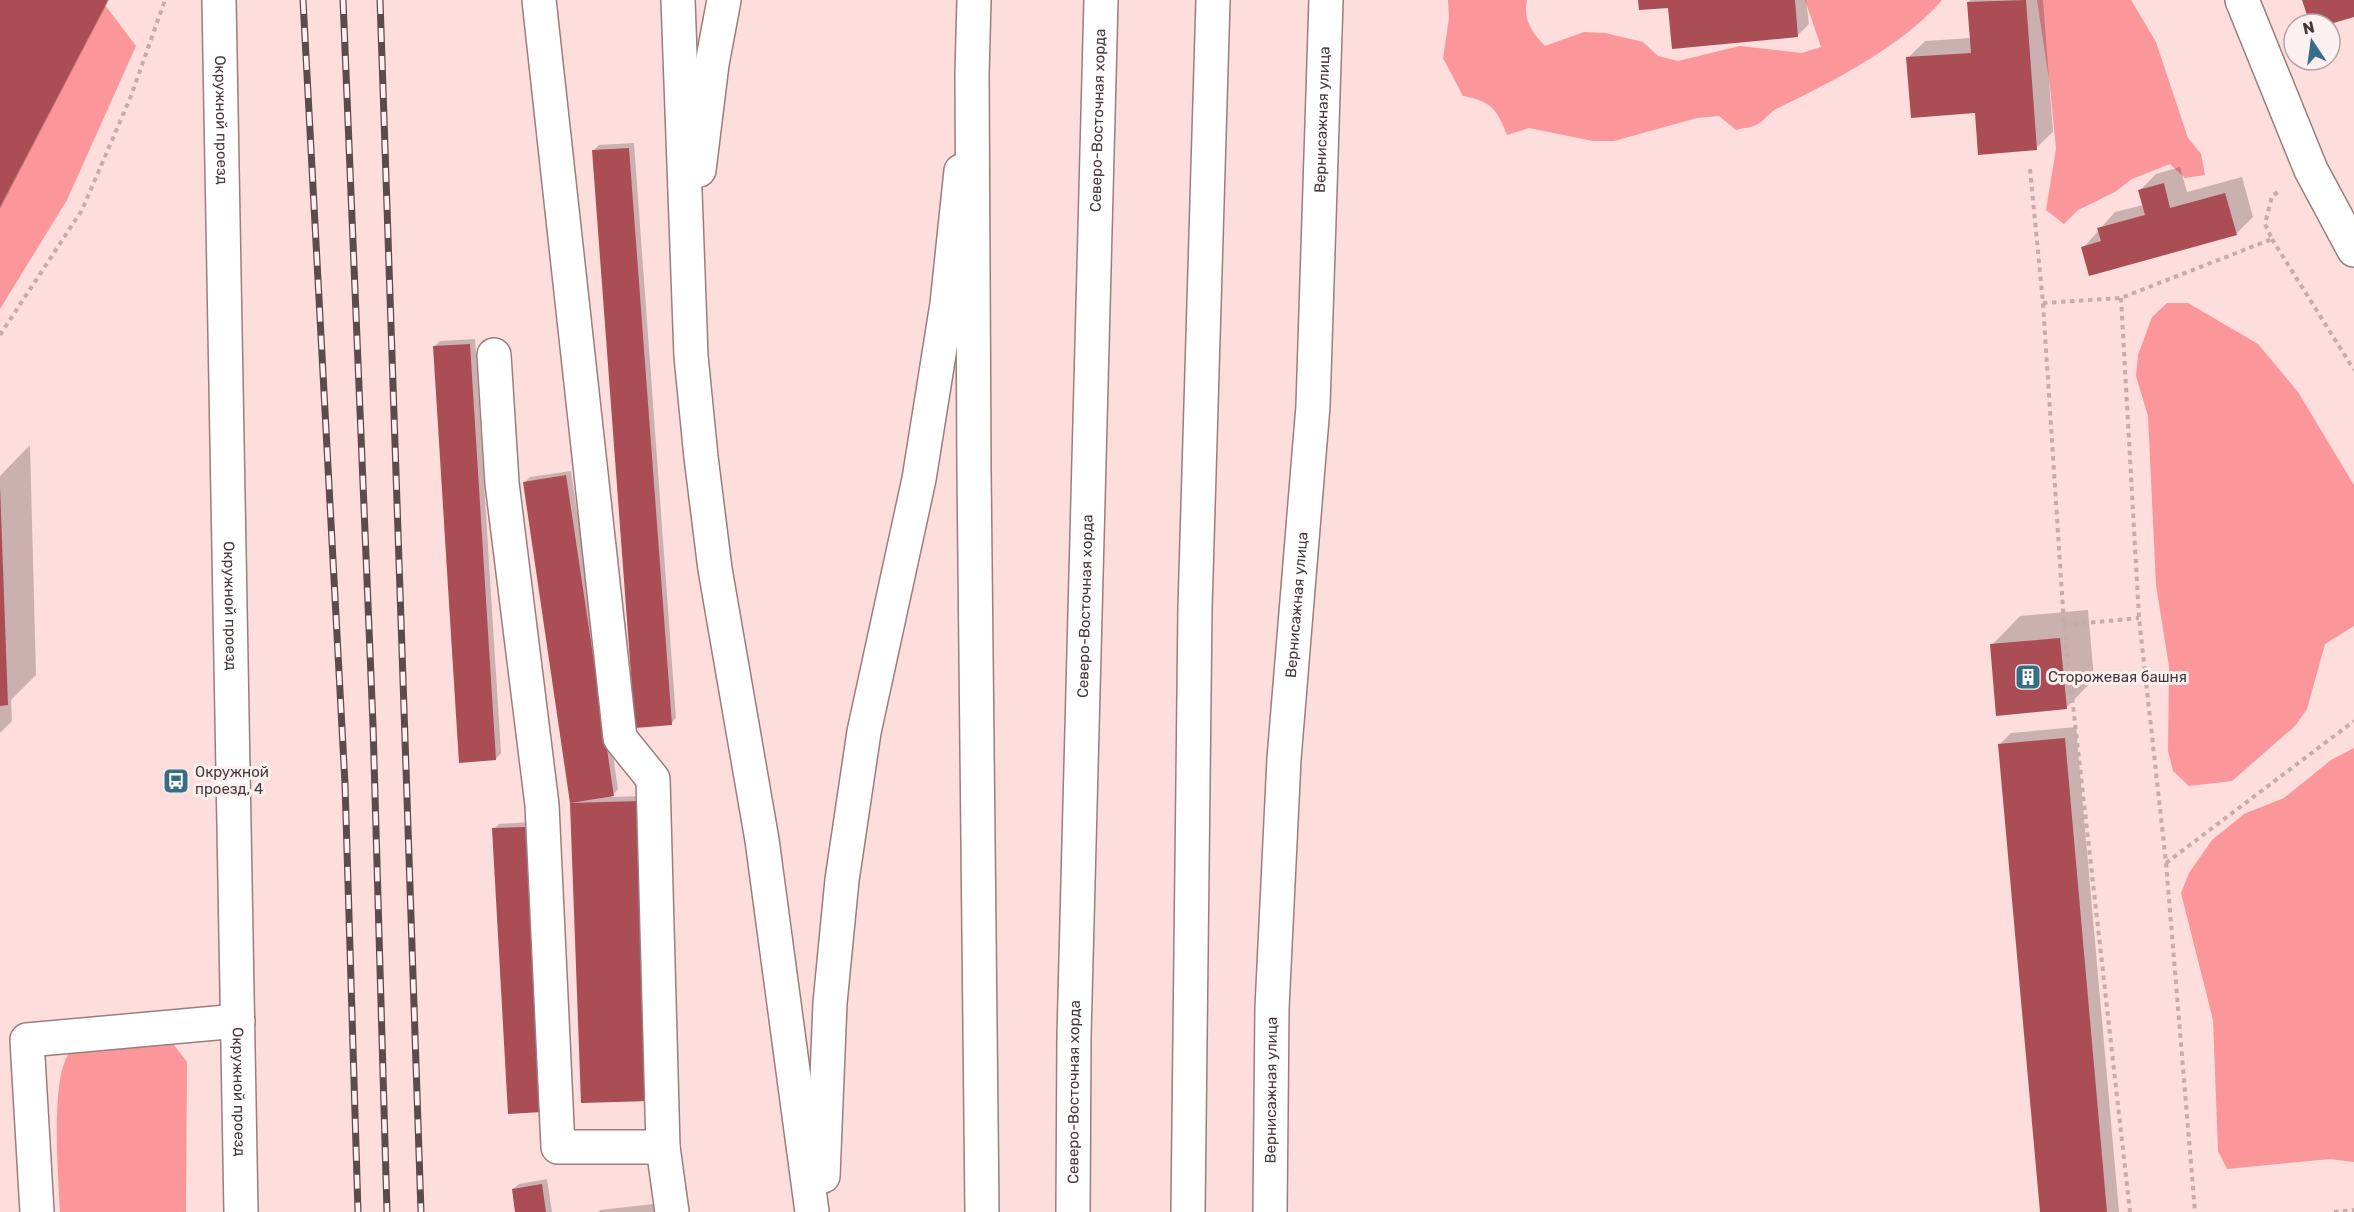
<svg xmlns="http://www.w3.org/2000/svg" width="2354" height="1212" viewBox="0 0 2354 1212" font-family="Rubik,sans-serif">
<rect width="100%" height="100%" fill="#fedddd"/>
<g fill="#fb979b">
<path d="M1448,0H1527C1523,20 1531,31 1545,46L1584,32L1605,33L1643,42L1658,56L1678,61L1740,46L1802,53L1821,47L1805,0H1942C1903,46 1830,83 1776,109C1769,113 1765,120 1758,124C1752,128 1742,128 1736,130L1719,116L1697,118L1614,141H1593L1529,128L1507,135C1497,109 1491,101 1463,96L1443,58L1449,18Z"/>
<polygon points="2037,0 2131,0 2156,42 2188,138 2201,154 2205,175 2185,178 2170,164 2132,179 2115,192 2078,210 2064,224 2046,210 2056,149 2050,87"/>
<polygon points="105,5 136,46 67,200 0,309 0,207"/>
<polygon points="2167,303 2188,303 2258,344 2298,392 2354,485 2354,626 2325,644 2307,709 2295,726 2232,781 2189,786 2173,771 2168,751 2169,667 2156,585 2148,416 2136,376 2138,355 2152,317"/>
<polygon points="2354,748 2354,1162 2330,1159 2227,1169 2218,1151 2213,1020 2181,893 2189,873 2212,840 2244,814 2284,798 2331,760"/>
<path d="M109,1034L174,1045L187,1062L186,1212H60C59,1179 49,1074 71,1051C78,1043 98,1038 109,1034Z"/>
</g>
<g fill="#0003">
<polygon points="0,0 109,0 0,209"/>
<polygon points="1639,0 1806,0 1809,24 1797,36"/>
<polygon points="1971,0 2043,0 2053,132 2036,148 1976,111 1908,58 1925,41 1971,38 1968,2"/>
<polygon points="634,143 676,718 671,724 593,151 599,145"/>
<polygon points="2180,167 2187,192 2242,177 2253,217 2236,234 2083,248 2115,212 2143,205 2139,191 2156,174"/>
<polygon points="475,339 501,753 496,759 434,347 440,341"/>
<polygon points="30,445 36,675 11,700 12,721 0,733 0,476"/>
<polygon points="571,471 618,789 611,797 644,796 582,1102 572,803 525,482 530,477"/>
<polygon points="2088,610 2094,679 2066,708 1992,645 2020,616"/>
<polygon points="2076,727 2119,1212 2042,1212 2000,744 2011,733"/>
<polygon points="530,822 546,1105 494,829 499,824"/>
<polygon points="547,1179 552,1212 517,1212 513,1189 519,1184"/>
<polygon points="662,1203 663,1212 598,1212 600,1210"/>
</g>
<g fill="#aa4d54">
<polygon points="0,0 108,0 0,207"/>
<polygon points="1638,0 1795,0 1798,37 1672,49 1668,8 1639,10"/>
<polygon points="2026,0 2037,150 1978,155 1975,113 1911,118 1906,57 1971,53 1967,2"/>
<polygon points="2302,0 2354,0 2354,17 2330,24 2310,24"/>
<polygon points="629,148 672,725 635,728 592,150"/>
<polygon points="2164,183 2170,208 2225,193 2237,235 2089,276 2081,247 2101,241 2097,228 2145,215 2138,190"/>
<polygon points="470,344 496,760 459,763 433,346"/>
<polygon points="566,475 614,796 570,803 639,801 650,1101 581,1103 570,803 523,482"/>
<polygon points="0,486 8,705 0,706"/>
<polygon points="2060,638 2067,709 1996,716 1990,644"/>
<polygon points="2065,738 2107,1212 2040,1212 1998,744"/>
<polygon points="525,827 542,1112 508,1114 492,828"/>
<polygon points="542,1184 546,1212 515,1212 512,1189"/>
</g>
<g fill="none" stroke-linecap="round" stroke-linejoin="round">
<g stroke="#9b7d7e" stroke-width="36">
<g id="minor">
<path id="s1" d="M219,0L241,1212"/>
<polyline points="539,0 620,738 653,779 663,1147"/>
<polyline points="678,0 691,356 701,457 715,569 762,840 812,1212"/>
<polyline points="2242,0 2311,170 2354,250"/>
<polyline points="699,170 712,64 724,0"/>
<polyline points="494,355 502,483 542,805 558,1147 663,1147 672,1212"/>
<polyline points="823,1176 830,1003 842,880 864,732 919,479 947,304 961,171"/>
<polyline points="37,1212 27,1040 238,1021"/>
<path id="s2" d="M1270,1212L1272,1008L1284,759L1313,406L1326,0"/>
</g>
</g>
<g stroke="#9b7d7e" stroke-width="36">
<g id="major">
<polyline points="974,0 972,74 974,469 982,1212"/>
<path id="s3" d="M1073,1212L1074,1036L1101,0"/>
<polyline points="1188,1212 1195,608 1213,0"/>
</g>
</g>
<g stroke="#c7acac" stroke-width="4" stroke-dasharray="4.5 4.5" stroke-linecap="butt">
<polyline points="2030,169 2043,303 2064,625 2130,1212"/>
<polyline points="2272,239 2354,370"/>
<polyline points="2121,298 2139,618 2166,863 2195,1212"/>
<polyline points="2043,303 2121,298 2272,239 2265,224 2272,196 2281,190"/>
<polyline points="0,335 82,210 131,96 165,0"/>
<polyline points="2064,625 2139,618"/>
<polyline points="2166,863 2354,721"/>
<polyline points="2334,1212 2354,1210"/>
</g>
<use href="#minor" stroke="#fff" stroke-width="33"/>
<use href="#major" stroke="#fff" stroke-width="33"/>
<g stroke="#5b4c4c" stroke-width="7">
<g id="rail">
<polyline points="303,0 345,784 358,1212"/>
<polyline points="343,0 373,725 387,1212"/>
<polyline points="380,0 421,1212"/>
</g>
</g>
<use href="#rail" stroke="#fdf0f0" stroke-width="4.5" stroke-dasharray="14" stroke-linecap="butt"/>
</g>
<defs>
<g id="building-square" transform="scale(1.35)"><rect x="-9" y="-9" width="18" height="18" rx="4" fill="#346f87" stroke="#fdf0f0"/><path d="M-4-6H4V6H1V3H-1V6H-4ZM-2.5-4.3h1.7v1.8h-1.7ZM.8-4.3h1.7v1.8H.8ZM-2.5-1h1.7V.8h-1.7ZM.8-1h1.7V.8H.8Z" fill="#fff"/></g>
<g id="bus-square" transform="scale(1.35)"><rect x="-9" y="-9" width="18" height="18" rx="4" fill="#346f87" stroke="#fdf0f0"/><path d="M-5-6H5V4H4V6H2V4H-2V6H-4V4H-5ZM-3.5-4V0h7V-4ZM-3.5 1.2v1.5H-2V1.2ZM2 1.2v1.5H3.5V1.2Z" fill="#fff"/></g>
</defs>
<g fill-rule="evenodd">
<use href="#building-square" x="2028" y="677"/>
<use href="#bus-square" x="176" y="781"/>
</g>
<g text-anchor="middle" stroke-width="6" stroke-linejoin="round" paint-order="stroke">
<g font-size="15" fill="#463939" stroke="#fdf0f0">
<text dy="5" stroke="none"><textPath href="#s1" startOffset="120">Окружной проезд</textPath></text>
<text dy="5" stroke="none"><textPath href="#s3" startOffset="1092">Северо-Восточная хорда</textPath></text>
<text dy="5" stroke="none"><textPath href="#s2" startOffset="1094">Вернисажная улица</textPath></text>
<text dy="5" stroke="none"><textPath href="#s1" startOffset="606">Окружной проезд</textPath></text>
<text dy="5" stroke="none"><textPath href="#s3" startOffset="606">Северо-Восточная хорда</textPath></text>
<text dy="5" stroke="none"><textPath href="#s2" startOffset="608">Вернисажная улица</textPath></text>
<text dy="5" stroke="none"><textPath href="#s2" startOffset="122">Вернисажная улица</textPath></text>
<text dy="5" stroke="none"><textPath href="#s1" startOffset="1092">Окружной проезд</textPath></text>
<text dy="5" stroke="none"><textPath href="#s3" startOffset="120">Северо-Восточная хорда</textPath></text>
</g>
<g font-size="15" fill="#463939" stroke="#fdf0f0" text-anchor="start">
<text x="2048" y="682">Сторожевая башня</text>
<text x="195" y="777">Окружной<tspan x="195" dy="17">проезд, 4</tspan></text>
</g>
</g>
<g transform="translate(2312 42) rotate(347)"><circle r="28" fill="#fdf0f0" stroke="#b4a7a7" stroke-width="1.5"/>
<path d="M0-4.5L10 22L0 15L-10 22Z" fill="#346f87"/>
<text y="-9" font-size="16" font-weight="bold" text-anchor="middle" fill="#463939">N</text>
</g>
</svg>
